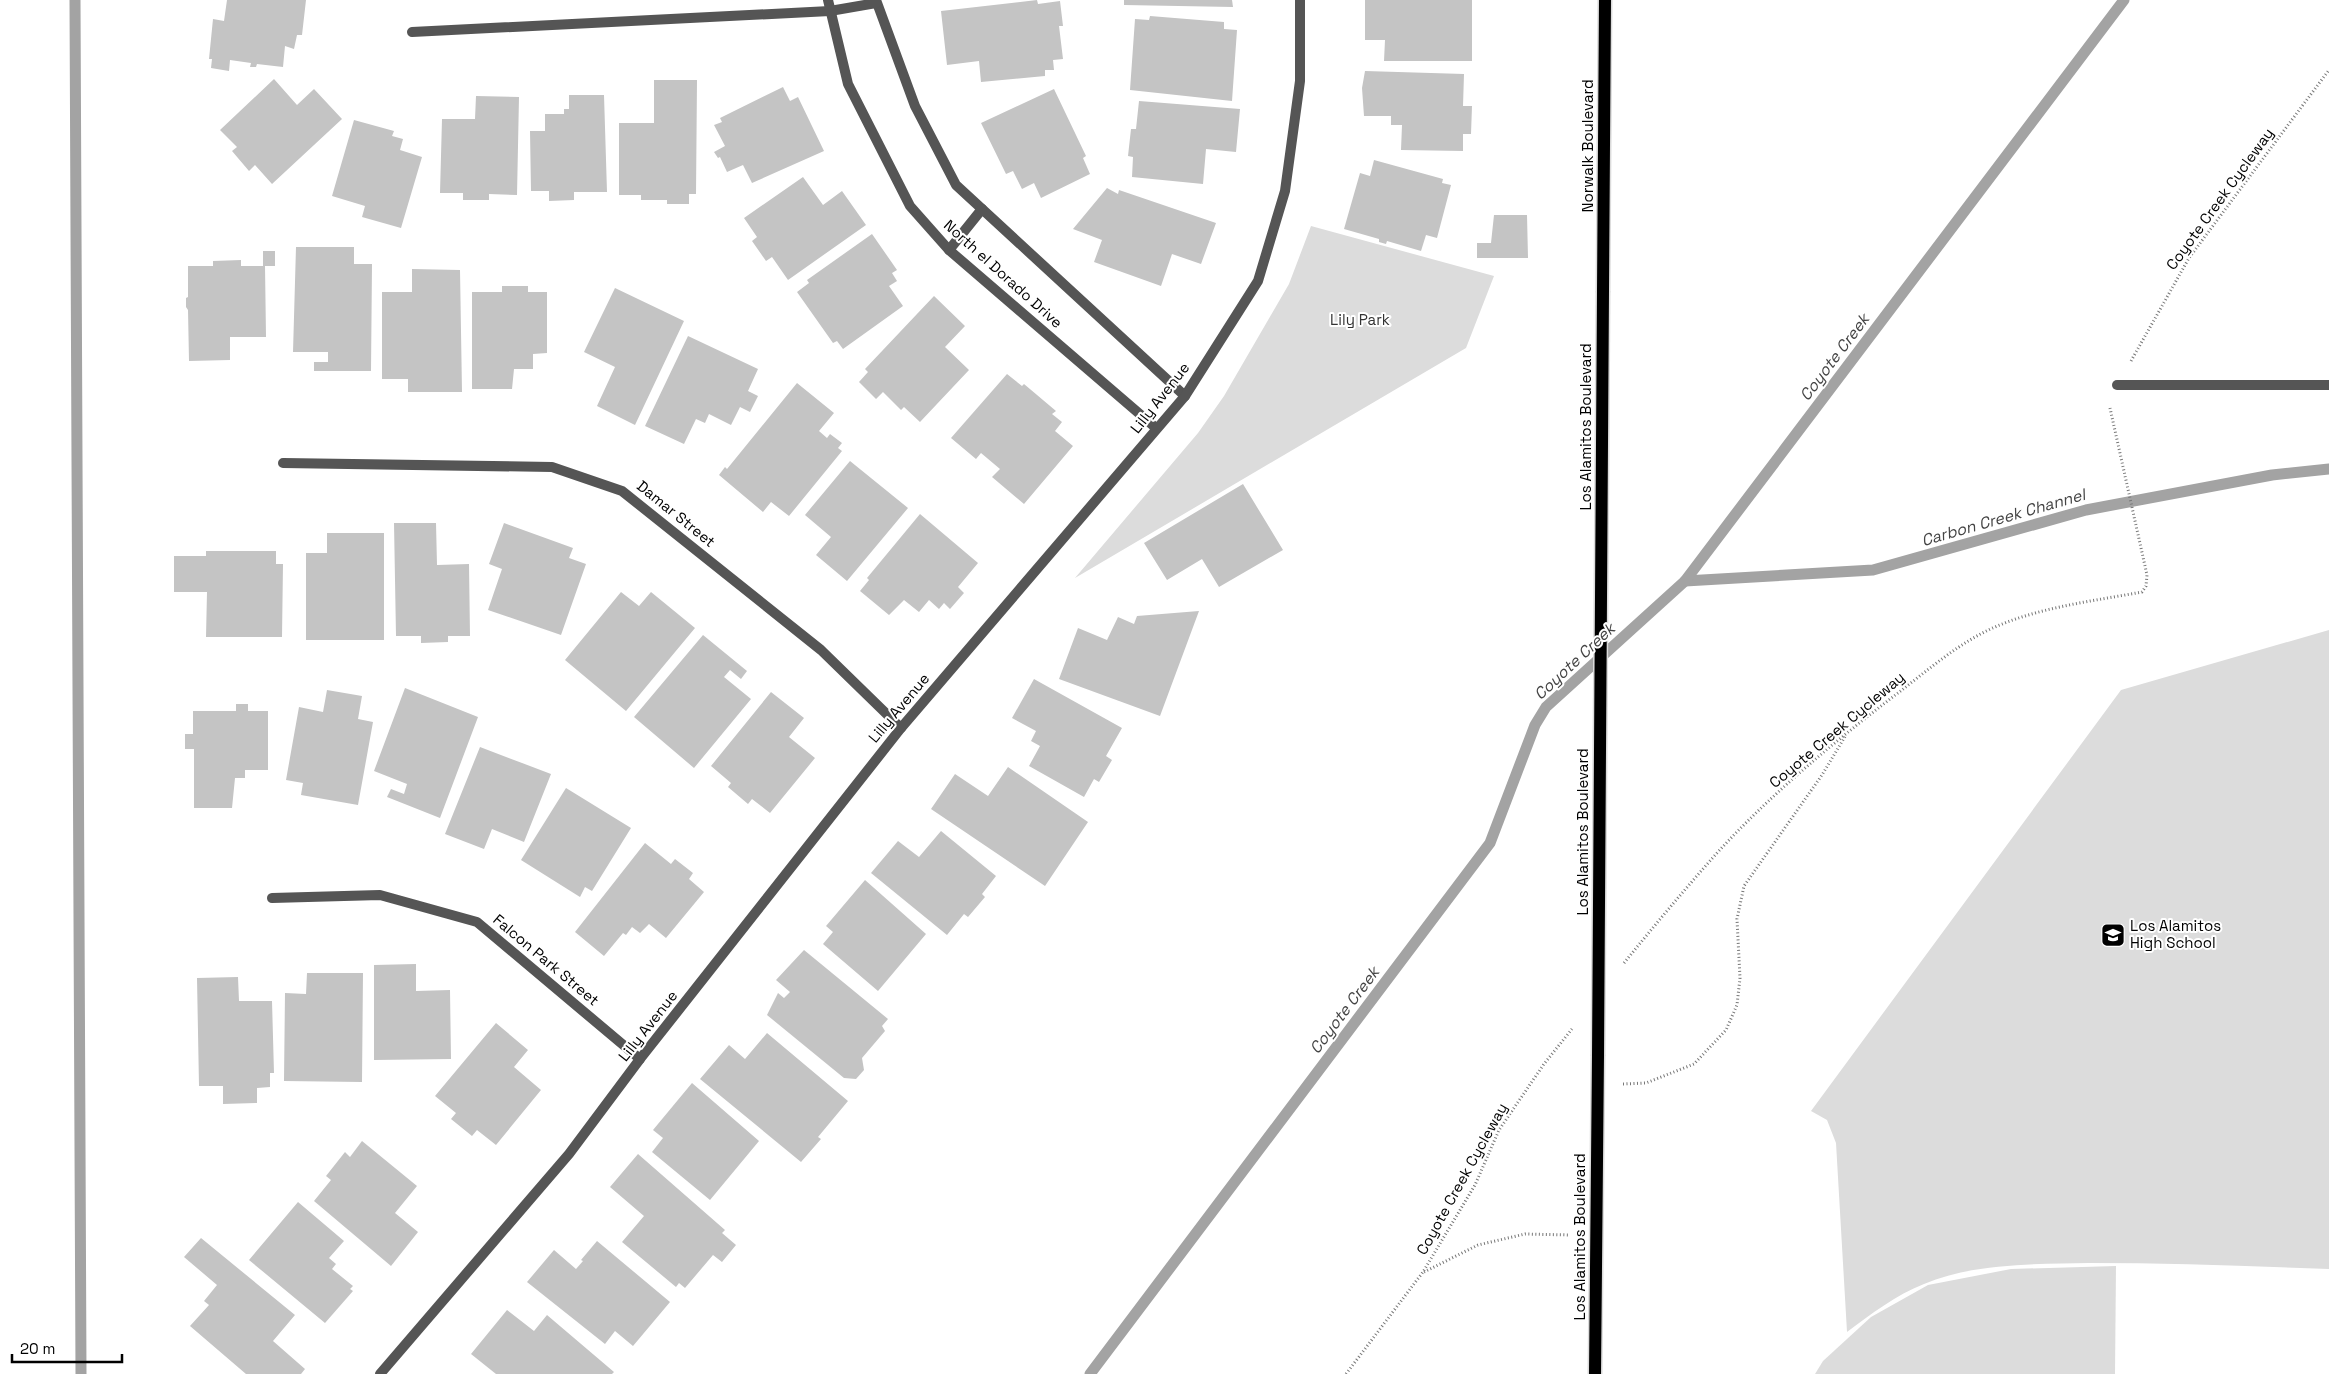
<svg xmlns="http://www.w3.org/2000/svg" width="2329" height="1374" viewBox="0 0 2329 1374" font-family="'Space Grotesk',sans-serif">
<rect width="100%" height="100%" fill="#fff"/>
<g fill="#dcdcdc">
<polygon points="1311,226 1494,276 1466,348 1075,578 1198,433 1224,396 1289,284"/>
<path d="M2329,630V1269C2249,1266 2169,1263 2089,1263C2037,1264 1973,1263 1924,1284C1896,1295 1871,1314 1847,1332L1836,1143L1827,1120L1811,1111L2121,690Z"/>
<polygon points="2116,1266 2115,1374 1815,1374 1823,1361 1871,1317 1928,1285 2011,1269"/>
</g>
<g fill="none" stroke-linecap="round" stroke-linejoin="round">
<g stroke="#a3a3a3" stroke-width="11">
<polyline points="75,0 81,1374"/>
<polyline points="1685,581 1873,570 2086,510 2272,475 2329,469"/>
<polyline points="1090,1374 1490,843 1535,725 1546,707 1685,581 2124,0"/>
</g>
</g>
<g fill="#c4c4c4">
<polygon points="227,0 306,0 302,35 297,35 294,49 285,46 283,67 257,64 256,67 250,67 251,63 230,60 229,71 211,68 212,59 209,59 213,19 224,21"/>
<polygon points="1037,0 1038,4 1060,1 1063,26 1059,26 1063,59 1053,60 1054,70 1045,70 1045,76 981,82 979,61 947,65 941,11"/>
<polygon points="1124,0 1232,0 1233,7 1124,5"/>
<polygon points="1365,0 1472,0 1472,61 1384,61 1385,40 1365,40"/>
<polygon points="1150,16 1224,22 1224,29 1237,30 1232,101 1130,90 1135,19 1149,20"/>
<polygon points="1365,71 1464,74 1463,106 1472,106 1471,134 1463,134 1463,151 1401,150 1402,125 1391,125 1391,116 1364,116 1362,88"/>
<polygon points="274,79 297,105 314,89 342,119 272,184 255,165 249,171 232,151 237,147 220,130"/>
<polygon points="654,80 697,80 696,194 689,194 689,204 667,204 667,200 641,200 641,195 619,195 619,123 654,123"/>
<polygon points="783,87 790,101 798,97 824,151 752,183 743,165 727,172 720,157 718,158 714,152 725,146 714,125 722,122 720,118"/>
<polygon points="1054,89 1086,156 1083,158 1090,174 1041,198 1034,183 1022,189 1013,171 1006,174 981,123"/>
<polygon points="569,95 604,95 607,192 574,192 574,200 549,201 549,191 531,191 530,131 545,131 545,114 564,114 564,109 569,109"/>
<polygon points="476,96 519,97 517,195 489,194 489,200 463,200 463,193 440,193 442,119 475,119"/>
<polygon points="1139,101 1240,109 1236,152 1206,149 1203,184 1132,177 1133,157 1128,156 1131,129 1136,129"/>
<polygon points="354,120 394,131 392,136 403,139 400,150 422,157 401,228 362,217 365,206 332,196"/>
<polygon points="1374,160 1443,179 1442,183 1451,185 1437,238 1426,235 1421,251 1387,241 1386,244 1379,242 1379,239 1344,229 1360,173 1370,176"/>
<polygon points="803,177 823,205 842,191 866,225 788,280 772,257 766,261 752,241 757,237 744,218"/>
<polygon points="1107,188 1118,194 1119,190 1216,223 1201,264 1172,254 1161,286 1094,262 1102,240 1073,229"/>
<polygon points="1494,215 1527,215 1528,258 1477,258 1477,243 1491,243"/>
<polygon points="872,234 897,270 892,273 897,281 889,286 903,306 843,349 837,341 833,343 797,292 809,283 807,280"/>
<polygon points="296,247 354,247 354,264 372,264 371,371 314,371 314,362 328,362 328,352 293,352"/>
<polygon points="263,251 275,251 275,266 265,266 266,337 230,337 230,360 189,361 188,310 186,307 186,298 188,297 188,266 213,266 213,261 241,260 241,266 263,266"/>
<polygon points="412,269 460,270 462,392 408,392 408,379 382,379 382,292 412,292"/>
<polygon points="502,286 528,286 528,292 547,292 547,353 533,354 533,369 514,369 512,389 472,389 472,292 502,292"/>
<polygon points="615,288 684,321 635,425 597,406 615,367 584,352"/>
<polygon points="934,296 965,326 945,347 969,370 920,422 904,407 901,410 883,392 876,399 859,382 868,372 865,369"/>
<polygon points="688,336 758,369 748,391 758,396 750,412 740,407 731,425 709,414 705,423 696,419 684,444 645,426"/>
<polygon points="1007,374 1022,386 1024,384 1056,411 1052,414 1062,422 1055,431 1073,446 1024,504 992,477 1000,469 981,453 976,459 951,438"/>
<polygon points="797,383 834,413 819,431 827,438 830,434 842,443 838,448 842,451 789,516 771,502 763,512 719,475 725,467 727,469"/>
<polygon points="850,461 908,508 847,581 816,555 831,537 805,515"/>
<polygon points="1243,484 1283,550 1219,587 1202,559 1167,580 1144,543"/>
<polygon points="920,514 978,563 958,587 964,593 950,609 944,603 939,609 929,600 919,612 904,600 889,615 860,591 869,580 867,578"/>
<polygon points="394,523 436,523 437,565 469,564 470,636 448,636 448,642 421,643 421,636 396,636"/>
<polygon points="504,523 573,548 569,558 586,564 561,635 488,610 502,569 489,564"/>
<polygon points="327,533 384,533 384,640 306,640 306,553 327,553"/>
<polygon points="206,551 276,551 276,564 283,564 282,637 206,637 207,592 174,592 174,556 206,556"/>
<polygon points="621,592 639,606 651,592 695,628 626,711 565,660"/>
<polygon points="1199,611 1160,716 1059,679 1078,628 1107,640 1118,617 1134,624 1137,616"/>
<polygon points="703,635 747,671 741,679 730,670 724,677 751,699 694,768 634,717"/>
<polygon points="1034,679 1122,728 1106,756 1112,760 1099,782 1094,779 1084,797 1029,766 1040,746 1031,741 1036,731 1012,718"/>
<polygon points="405,688 478,717 440,818 387,797 391,789 404,794 407,784 374,771"/>
<polygon points="327,690 362,696 358,719 373,722 358,805 301,795 303,783 286,780 299,707 323,712"/>
<polygon points="771,692 804,718 789,737 815,758 770,813 752,799 748,804 728,787 731,783 711,766"/>
<polygon points="236,704 248,704 248,711 268,711 268,770 245,770 245,778 235,778 232,808 194,808 194,749 185,749 185,734 193,734 193,711 236,711"/>
<polygon points="480,747 551,774 524,842 492,829 484,849 445,834"/>
<polygon points="1008,767 1088,822 1045,886 931,809 955,774 988,796"/>
<polygon points="566,788 631,828 592,891 585,887 580,897 521,860"/>
<polygon points="941,831 996,876 982,894 985,897 968,917 964,914 947,935 871,873 898,841 919,857"/>
<polygon points="645,843 671,864 675,859 693,873 689,879 704,892 666,938 649,924 640,933 632,927 626,935 623,933 604,956 575,932"/>
<polygon points="865,880 926,934 878,991 823,944 833,932 826,926"/>
<polygon points="804,950 888,1019 882,1026 885,1031 862,1058 864,1070 856,1079 844,1078 767,1015 778,993 784,998 790,992 776,980"/>
<polygon points="416,964 416,991 450,990 451,1059 374,1060 374,965"/>
<polygon points="307,973 363,973 362,1082 284,1081 285,993 306,994"/>
<polygon points="238,977 239,1001 272,1001 274,1073 270,1073 270,1087 257,1088 257,1103 223,1104 223,1086 199,1086 197,978"/>
<polygon points="496,1023 528,1050 514,1067 541,1090 496,1145 477,1130 472,1136 451,1119 456,1113 435,1096"/>
<polygon points="767,1033 848,1101 818,1137 821,1139 801,1162 700,1079 729,1045 745,1059"/>
<polygon points="692,1083 759,1141 710,1200 652,1152 663,1138 653,1130"/>
<polygon points="362,1141 417,1186 395,1213 418,1232 391,1266 314,1201 331,1180 326,1176 345,1152 350,1157"/>
<polygon points="638,1154 725,1230 722,1233 736,1245 722,1262 713,1255 685,1288 679,1283 676,1287 622,1242 644,1216 610,1187"/>
<polygon points="298,1202 344,1241 329,1258 336,1264 332,1269 353,1286 350,1289 353,1291 325,1323 249,1260"/>
<polygon points="201,1238 295,1315 273,1341 305,1369 301,1374 246,1374 190,1326 209,1305 204,1301 217,1285 184,1257"/>
<polygon points="597,1241 670,1302 633,1346 615,1331 605,1344 527,1282 554,1250 576,1269 583,1261 581,1260"/>
<polygon points="507,1310 534,1331 547,1315 614,1372 612,1374 496,1374 471,1354"/>
</g>
<g fill="none" stroke-linecap="round" stroke-linejoin="round">
<g stroke="#dbdbdb" stroke-width="15">
<g id="primary">
<polyline points="1603,291 1605,0"/>
<polyline points="1595,1374 1598,1056"/>
</g>
</g>
<g stroke="#777" stroke-width="3" stroke-dasharray="1 2.5" stroke-linecap="butt">
<polyline points="2131,361 2189,258 2329,70"/>
<path d="M1624,963C1654,926 1685,889 1717,853C1771,794 1835,741 1898,693C1928,670 1960,642 1995,627C2041,607 2093,601 2142,592L2146,586L2147,575L2110,408"/>
<polyline points="1623,1084 1646,1083 1694,1064 1726,1030 1737,1005 1740,978 1737,919 1744,886 1822,775 1846,735"/>
<polyline points="1424,1272 1478,1245 1525,1234 1570,1235"/>
<polyline points="1346,1374 1423,1272 1475,1185 1499,1130 1544,1064 1572,1029"/>
</g>
<polyline stroke="#555" stroke-width="10" points="2117,385 2329,385"/>
<g stroke="#555" stroke-width="10">
<polyline points="828,0 848,84 910,206 949,250 1156,428"/>
<polyline points="876,0 915,106 956,185 1185,396"/>
<polyline points="412,32 830,11 876,3"/>
<polyline points="949,250 982,209"/>
<polyline points="283,463 552,467 622,491 821,650 901,728"/>
<polyline points="272,898 380,895 477,922 640,1059"/>
<polyline points="380,1374 569,1154 640,1059 901,728 1185,396 1258,281 1285,191 1300,81 1300,0"/>
</g>
<use href="#primary" stroke="#000" stroke-width="12"/>
<g stroke="#dbdbdb" stroke-width="15" stroke-linecap="butt">
<polyline id="primary-bridge" points="1598,1056 1603,291"/>
</g>
<use href="#primary-bridge" stroke="#000" stroke-width="12"/>
</g>
<defs>
<g id="school-square" transform="scale(1.25)"><rect x="-9" y="-9" width="18" height="18" rx="4" fill="#000" stroke="#fff"/><path d="M0-5L7-2L0 1L-7-2ZM-4 1L0 2.5L4 1V4Q0 6-4 4Z" fill="#fff"/></g>
</defs>
<g fill-rule="evenodd">
<use href="#school-square" x="2113" y="935"/>
</g>
<g text-anchor="middle" stroke-width="4" stroke-linejoin="round" paint-order="stroke">
<g font-size="15" fill="#000" stroke="#fff">
<text transform="translate(1588 146) rotate(-90)" y="5">Norwalk Boulevard</text>
<text transform="translate(2220 199) rotate(-54)" y="5">Coyote Creek Cycleway</text>
<text transform="translate(1003 274) rotate(42)" y="5">North el Dorado Drive</text>
<text transform="translate(1160 398) rotate(-52)" y="5">Lilly Avenue</text>
<text transform="translate(1586 427) rotate(-90)" y="5">Los Alamitos Boulevard</text>
<text transform="translate(676 514) rotate(39)" y="5">Damar Street</text>
<text transform="translate(899 708) rotate(-50)" y="5">Lilly Avenue</text>
<text transform="translate(1837 730) rotate(-40)" y="5">Coyote Creek Cycleway</text>
<text transform="translate(1583 832) rotate(-90)" y="5">Los Alamitos Boulevard</text>
<text transform="translate(546 960) rotate(40)" y="5">Falcon Park Street</text>
<text transform="translate(648 1026) rotate(-52)" y="5">Lilly Avenue</text>
<text transform="translate(1462 1179) rotate(-61)" y="5">Coyote Creek Cycleway</text>
<text transform="translate(1580 1237) rotate(-90)" y="5">Los Alamitos Boulevard</text>
</g>
<g font-size="15" fill="#333" stroke="#fff">
<text x="1360" y="325">Lily Park</text>
</g>
<g font-size="15" fill="#000" stroke="#fff" text-anchor="start">
<text x="2130" y="931">Los Alamitos<tspan x="2130" dy="17">High School</tspan></text>
</g>
<g font-size="16" font-style="italic" fill="#444" stroke="#fff">
<text transform="translate(1834 357) rotate(-53)" y="6">Coyote Creek</text>
<text transform="translate(2003 517) rotate(-16)" y="6">Carbon Creek Channel</text>
<text transform="translate(1574 661) rotate(-43)" y="6">Coyote Creek</text>
<text transform="translate(1344 1010) rotate(-53)" y="6">Coyote Creek</text>
</g>
</g>
<path d="M12 1354v8h110v-8" fill="none" stroke="#000000" stroke-width="2.5"/>
<text x="20" y="1354" font-size="15" fill="#000000" stroke="#ffffff" stroke-width="4" paint-order="stroke">20 m</text>
</svg>
